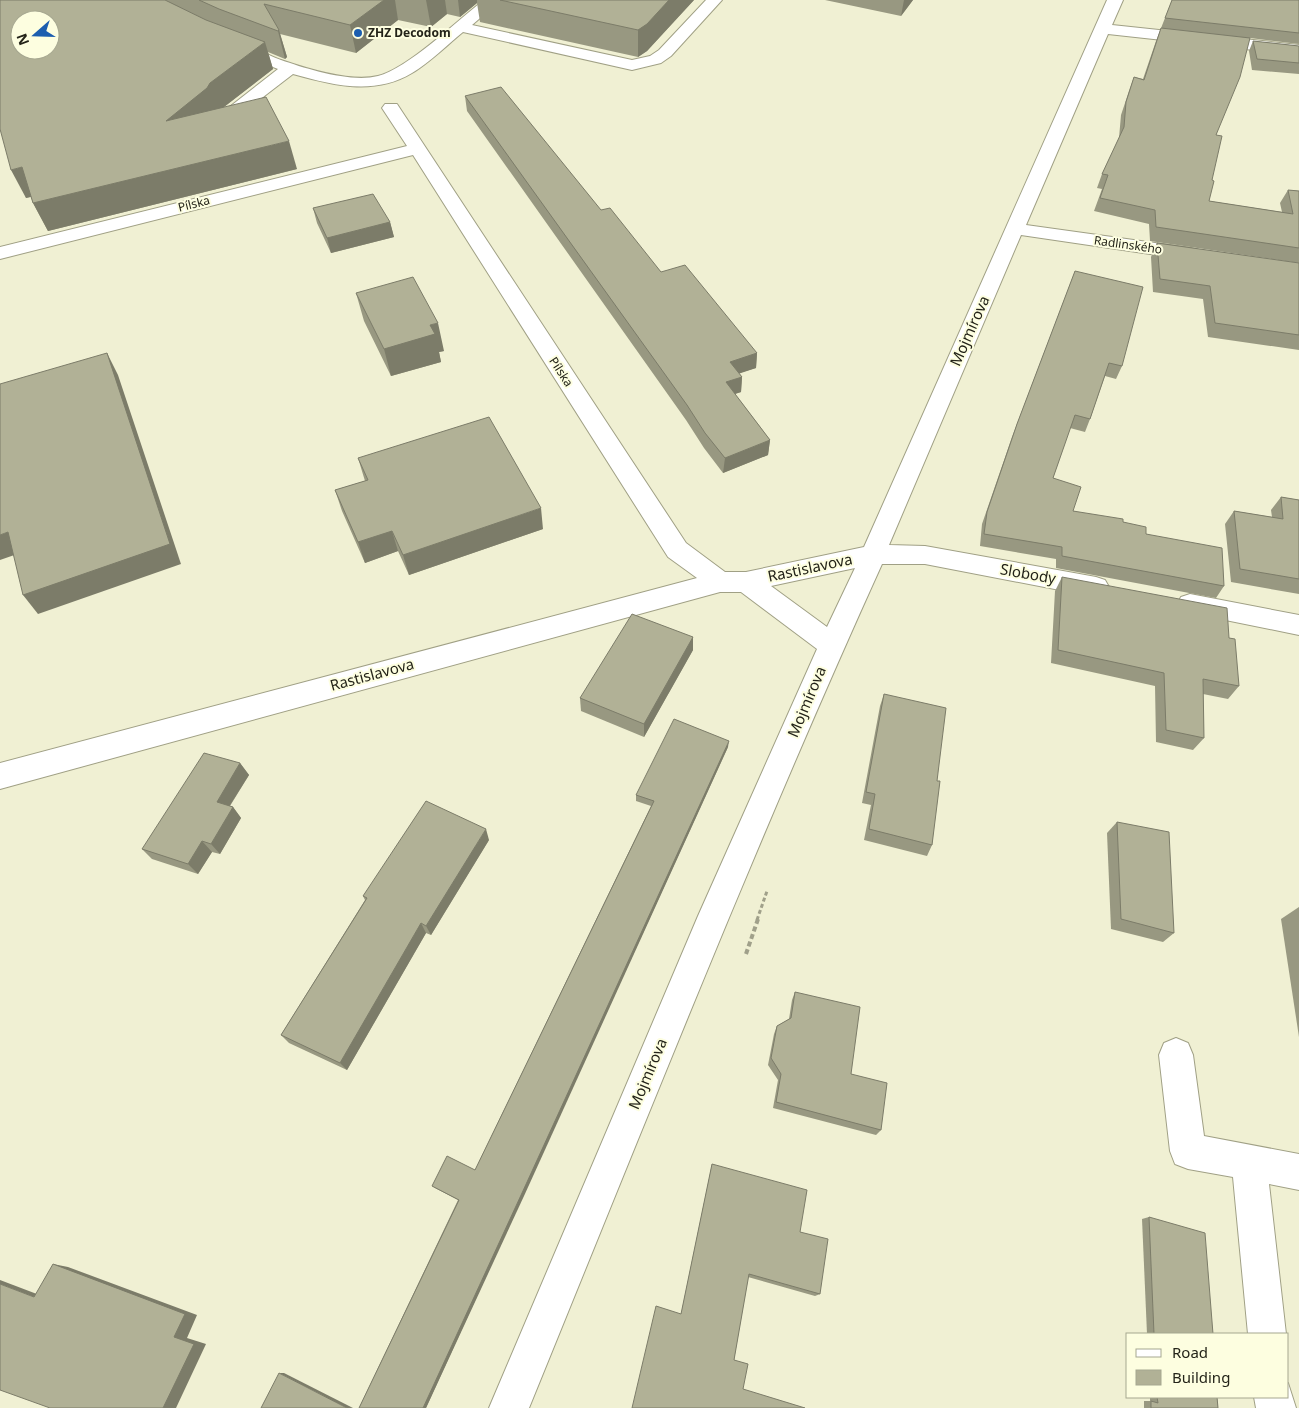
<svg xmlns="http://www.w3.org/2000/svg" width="1299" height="1408" viewBox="0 0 1299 1408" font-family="'Noto Sans',sans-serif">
<rect width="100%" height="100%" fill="#f0f0d3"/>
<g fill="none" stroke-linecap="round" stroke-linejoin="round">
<g stroke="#a0a085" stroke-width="2">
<g id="minor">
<path d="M484,0H501L472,25L632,60L650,56L659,50L706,0H722L671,56L661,63L632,70L463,32C446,46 430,62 412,73C374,96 332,85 293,74L233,120L227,121L221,120L218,116L278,69L230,50L228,47L230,44C246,40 265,55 281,60C307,69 351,83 378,76C407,69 458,20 484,0Z"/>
<path d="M1107,0H1123L1112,25L1299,45V55L1108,34L1026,225L1191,248L1198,250L1201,254L1198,258L1191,260L1021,235L889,545L925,546L1096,577L1105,580L1109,587L1105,594L1096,597L925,564H882C756,842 644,1126 529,1408H489L698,916L817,649L741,592H720L0,789V763L697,578L668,557L413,155L0,259V247L407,146L382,108L385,104H397L686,543L725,572H746L864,547ZM855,568L827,627L771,586Z"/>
<polygon points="1190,594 1299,615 1299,635 1181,611 1177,604 1181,597"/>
<polygon points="1176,1038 1188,1043 1193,1055 1204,1136 1299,1154 1299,1190 1269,1184 1286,1334 1248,1334 1233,1177 1188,1169 1175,1164 1170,1151 1159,1055 1164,1043"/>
<polygon points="1288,1383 1296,1408 1256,1408 1254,1397 1288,1397"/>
</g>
</g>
<polyline stroke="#a0a08a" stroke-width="3" stroke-dasharray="4 2.5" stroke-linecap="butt" points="757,920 767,891"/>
<polyline stroke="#a0a08a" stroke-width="4" stroke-dasharray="5 3" stroke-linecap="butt" points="746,954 758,919"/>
<use href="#minor" fill="#fff" fill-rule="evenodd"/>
</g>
<g fill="#989881">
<polygon points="0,0 694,0 647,51 638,57 480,22 477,3 460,17 447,14 431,27 398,20 356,53 280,34 287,57 285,59 268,52 273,69 224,107 297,169 48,231 33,203 31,197 26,198"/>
<polygon points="825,0 913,0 901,16"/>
<polygon points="1172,0 1299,0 1299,44 1250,38 1216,135 1209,201 1282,212 1280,203 1288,190 1299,191 1299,263 1150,241 1149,224 1094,211 1102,189 1097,188 1102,174 1119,138 1121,115 1129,91 1134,77 1143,79 1156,41"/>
<polygon points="1253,41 1299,46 1299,74 1252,70 1249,51"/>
<polygon points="465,96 601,210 661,272 757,353 756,368 739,373 742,377 741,392 735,394 770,440 768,455 723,473 704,448 686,420 467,111"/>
<polygon points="313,208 390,222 394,237 331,253 317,223"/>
<polygon points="1157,243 1299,263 1299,350 1208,337 1203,299 1153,292 1151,257"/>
<polygon points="1075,271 1122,366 1116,379 1105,376 1090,419 1085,432 1070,428 1053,478 1073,511 1123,522 1146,534 1224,586 1216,598 1056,568 1056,559 980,546 982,524 1012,437"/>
<polygon points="356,293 444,351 439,352 441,362 391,376 364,321"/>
<polygon points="358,458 543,529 409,575 398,551 365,563 342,511 335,490 365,481"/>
<polygon points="1281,497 1299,500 1299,594 1231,582 1225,524 1234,511 1272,517 1271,510"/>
<polygon points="1062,577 1239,686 1228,699 1203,694 1204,738 1193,750 1156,742 1155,686 1051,663 1055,591"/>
<polygon points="693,637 693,650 644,737 581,711 580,698"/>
<polygon points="884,694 937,781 932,845 927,856 864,840 871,805 862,803 880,706"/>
<polygon points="728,747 426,1408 359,1408 458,1200 435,1188 432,1186 475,1170 651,806 636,801 636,795"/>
<polygon points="240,763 249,775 230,806 233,807 241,818 220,854 212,852 198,874 152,859 142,849"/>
<polygon points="1117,822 1174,933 1163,942 1111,929 1107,833"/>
<polygon points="489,840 431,935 426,933 347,1070 289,1043 281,1035 365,900 363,896"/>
<polygon points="1299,907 1299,1037 1281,919"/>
<polygon points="795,992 851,1074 881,1130 876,1135 773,1108 778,1080 768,1065 774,1034 777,1026 789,1019 792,1000"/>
<polygon points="712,1164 800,1232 820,1294 815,1296 748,1277 734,1360 743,1389 632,1408 681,1314"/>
<polygon points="1149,1217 1213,1334 1147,1334 1142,1219"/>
<polygon points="1150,1397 1217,1397 1218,1408 1144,1408 1144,1401 1150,1401"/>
</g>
<g fill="#7c7c69">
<polygon points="384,0 395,0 398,20 356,53 350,25"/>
<polygon points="426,0 445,0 447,14 431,27"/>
<polygon points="458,0 477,0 477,3 460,17"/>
<polygon points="669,0 694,0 647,51 638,57 638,30"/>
<polygon points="904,0 913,0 901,16"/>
<polygon points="279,30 287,57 285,59 278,31"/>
<polygon points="265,42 273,69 220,110 166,121 210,83"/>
<polygon points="289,141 297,169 48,231 33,203"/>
<polygon points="22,167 37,195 26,198 11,170"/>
<polygon points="390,222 394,237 331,253 327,238"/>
<polygon points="438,323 444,351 439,352 441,362 391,376 384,349 430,325"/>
<polygon points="107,353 118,375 181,564 38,614 23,595"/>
<polygon points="757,353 756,368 729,377 730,362"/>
<polygon points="742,377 741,392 725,397 726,382"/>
<polygon points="770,440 768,455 723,473 725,458"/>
<polygon points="541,508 543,529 409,575 403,555"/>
<polygon points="392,531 398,551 365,563 358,542"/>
<polygon points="8,532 23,552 0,560 0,535"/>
<polygon points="693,637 693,650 644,737 644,724"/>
<polygon points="729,741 728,747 524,1196 426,1408 423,1408"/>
<polygon points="240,763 249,775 225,813 217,802"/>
<polygon points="233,807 241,818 220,854 211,844"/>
<polygon points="486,829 489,840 431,935 426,926"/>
<polygon points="202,841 212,852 198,874 188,864"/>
<polygon points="421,923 426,933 347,1070 340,1063"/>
<polygon points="53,1264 68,1267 197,1315 187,1338 206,1344 176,1408 163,1408 174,1337"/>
<polygon points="0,1280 50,1299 34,1297 0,1284"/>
<polygon points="279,1373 284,1373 353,1408 347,1408"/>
</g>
<g fill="#b1b196" stroke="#7c7c69" fill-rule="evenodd">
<path d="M0,0H165L206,20L265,42L210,83L207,88L166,121L266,97L289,141L33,203L22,167L11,170L0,129ZM20,20H50V50H20Z"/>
<polygon points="199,0 384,0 350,25 264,4 279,30 278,31 219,9"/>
<polygon points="500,0 669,0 647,24 638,30"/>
<polygon points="1172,0 1299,0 1299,33 1165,18"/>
<polygon points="1161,28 1250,38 1240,77 1216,135 1222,136 1212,180 1214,181 1209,201 1293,214 1288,190 1299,191 1299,248 1156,227 1155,210 1100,198 1108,175 1102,174 1124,127 1126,102 1134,77 1144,80"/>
<polygon points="1253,41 1299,46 1299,63 1257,59"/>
<polygon points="501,87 601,210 610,208 661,272 685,265 757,353 730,362 742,377 726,382 770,440 725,458 705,433 687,405 465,96"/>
<polygon points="373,194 390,222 327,238 313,208"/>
<polygon points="1157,243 1299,263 1299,335 1215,323 1210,286 1160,279"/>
<polygon points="1075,271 1143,287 1122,366 1109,363 1090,419 1075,415 1053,478 1081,487 1073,511 1123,519 1123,522 1146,527 1146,534 1222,548 1224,586 1062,556 1062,547 984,534 987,512 1017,424"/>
<polygon points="413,277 438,323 430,325 435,334 384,349 356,293"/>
<polygon points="107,353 170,544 23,595 8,532 0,535 0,384"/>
<polygon points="489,417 541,508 403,555 392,531 358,542 335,490 368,480 358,458"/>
<polygon points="1281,497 1299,500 1299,579 1240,569 1234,511 1283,519"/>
<polygon points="1062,577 1227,608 1229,638 1235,639 1239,686 1203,679 1204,738 1166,730 1164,673 1058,650"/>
<polygon points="632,614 693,637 644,724 580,698"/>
<polygon points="884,694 946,708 937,781 940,781 932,845 869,829 875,794 866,792"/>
<polygon points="674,719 729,741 522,1193 423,1408 359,1408 459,1200 432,1186 447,1156 475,1170 654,801 636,795"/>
<polygon points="204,753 240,763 217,802 233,807 211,844 202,841 188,864 142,849"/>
<polygon points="426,801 486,829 426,926 421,923 340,1063 281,1035 367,898 363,896"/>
<polygon points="1117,822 1169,832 1174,933 1121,919"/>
<polygon points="795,992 860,1007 851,1074 887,1083 881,1130 776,1102 781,1074 771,1058 777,1026 791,1018"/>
<polygon points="712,1164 807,1190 800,1232 828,1239 820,1294 749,1274 734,1360 748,1364 743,1389 805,1408 632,1408 656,1306 681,1314"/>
<polygon points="1149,1217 1205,1233 1213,1334 1154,1334"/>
<polygon points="53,1264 185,1314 174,1337 194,1344 163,1408 50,1408 0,1390 0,1284 34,1297"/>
<polygon points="279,1373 347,1408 261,1408"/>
<polygon points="1157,1397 1217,1397 1218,1408 1151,1408 1151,1401 1158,1403"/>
</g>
<circle fill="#1c5eaf" stroke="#fdfee0" stroke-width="2" cx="358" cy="33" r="5"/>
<g text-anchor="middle" stroke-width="4" stroke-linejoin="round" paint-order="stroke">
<g font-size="12" font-weight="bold" fill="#242419" stroke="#fdfee0" text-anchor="start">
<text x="368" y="37">ZHZ Decodom</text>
</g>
<g font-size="12" fill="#242419" stroke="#fdfee0">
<text transform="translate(194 204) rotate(-14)" y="4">Pílska</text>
<text transform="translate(1128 245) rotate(8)" y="4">Radlinského</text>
<text transform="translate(561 372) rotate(57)" y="4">Pílska</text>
</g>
<g font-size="15" fill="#242419" stroke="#fdfee0">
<text transform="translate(970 331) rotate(-66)" y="5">Mojmírova</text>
<text transform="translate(810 568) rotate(-12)" y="5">Rastislavova</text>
<text transform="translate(1028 574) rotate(10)" y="5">Slobody</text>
<text transform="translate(372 675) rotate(-15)" y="5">Rastislavova</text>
<text transform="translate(807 702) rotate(-67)" y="5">Mojmírova</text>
<text transform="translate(648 1074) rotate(-67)" y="5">Mojmírova</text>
</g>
</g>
<rect x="1126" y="1333" width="162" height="65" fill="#fdfee0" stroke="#a6a790"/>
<rect x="1136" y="1349" width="25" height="8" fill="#ffffff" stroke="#a6a790"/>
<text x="1172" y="1358" font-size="15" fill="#242419">Road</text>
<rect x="1136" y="1370" width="25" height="15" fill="#b1b196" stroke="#a6a790"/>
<text x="1172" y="1383" font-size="15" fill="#242419">Building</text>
<g transform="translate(35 35) rotate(250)"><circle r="24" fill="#fdfee0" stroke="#a6a790"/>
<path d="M0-4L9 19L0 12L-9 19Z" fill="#1c5eaf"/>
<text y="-8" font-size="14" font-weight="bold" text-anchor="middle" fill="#242419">N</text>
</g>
</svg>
